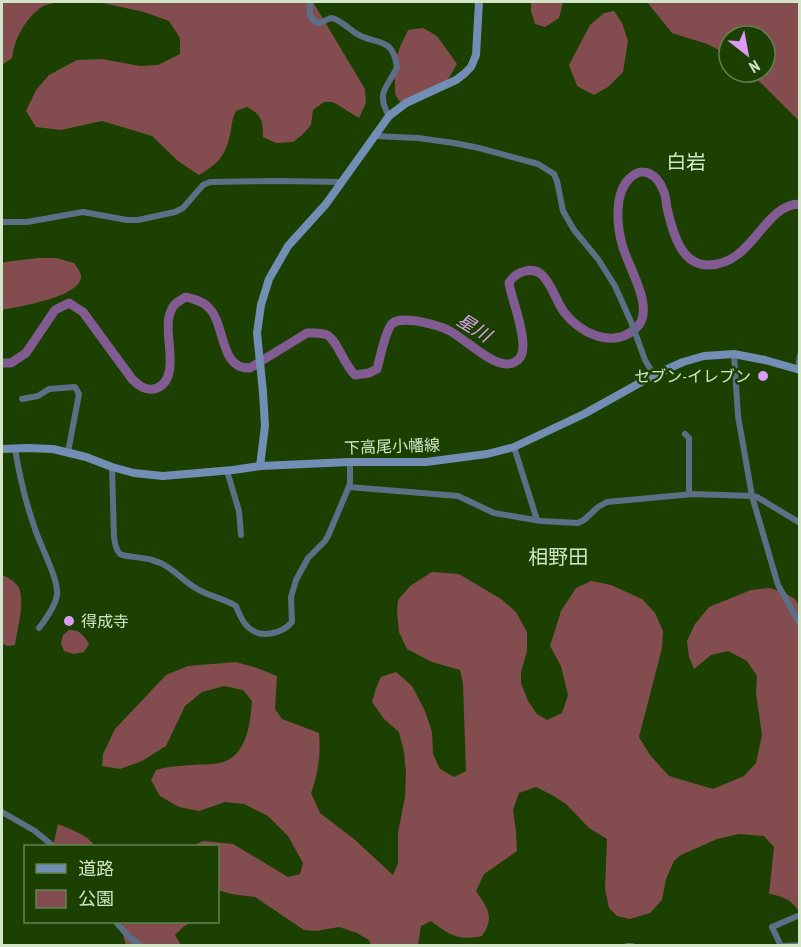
<svg xmlns="http://www.w3.org/2000/svg" width="801" height="947" viewBox="0 0 801 947" font-family="'PT Sans Narrow','Noto Sans JP',sans-serif">
<rect width="100%" height="100%" fill="#1b4001"/>
<g fill="#834d50">
<path d="M2,2H56C51,4 43,5 39,9C24,21 14,40 12,58L2,65Z"/>
<path d="M98,2H313L365,89L366,103L359,118L333,102H324L313,110L311,125L302,135L293,142L276,143L263,137C263,121 262,115 247,107L236,111C231,121 232,128 229,139C224,158 216,165 199,175L178,161L152,136L102,121L61,130L36,127L26,111L36,90L49,75L77,60L102,59L140,66L158,65L180,54V38L169,21L144,12Z"/>
<polygon points="531,2 563,2 559,18 545,27 535,24 531,11"/>
<polygon points="647,2 799,2 799,121 750,72 765,72 765,36 729,36 729,55 707,44 672,33"/>
<polygon points="614,11 622,23 628,41 623,72 608,87 594,95 577,86 569,65 590,25 604,13"/>
<polygon points="423,28 437,36 457,64 447,81 400,102 395,94 395,62 400,47 408,30"/>
<path d="M37,258H56L74,263C76,266 80,271 81,275C84,297 16,307 2,310V263C13,260 25,260 37,258Z"/>
<path d="M432,572L459,574L501,599L516,612L527,632V651L521,672V683L528,701L537,714L547,720L562,713L568,695L561,666L550,646L561,611L576,588L591,581L611,585L642,599L655,613L663,631L662,648L639,737L650,755L669,776L713,789L744,776L756,763L762,735L756,693L757,676L747,661L728,651L711,655L694,669L689,657L687,641L695,624L709,607L751,590L770,588L785,593L795,599L799,606V912C792,900 783,896 769,894L774,847L764,836L739,834L717,839L681,855L674,861L666,879L662,900L650,913L630,919L617,916L609,908L605,889L607,839L589,828L566,804L552,795L536,787L519,793L513,810L516,831L517,851L484,874L476,891C488,909 495,917 482,936C459,941 449,935 431,921L421,926L418,945H371L369,940L357,933L339,927L316,931L304,930L255,897L231,894L218,890V846H193L203,841L233,844L288,877L300,874L303,863L288,836L268,816L244,804L225,802L199,811L179,807L160,796L151,780L156,770C168,766 180,766 192,765C201,764 212,765 220,763C247,757 250,724 252,701L243,690L224,686L202,692L185,706L166,746L142,761L120,769L102,766L103,754L115,729L166,675L188,666L236,662L257,668L277,676L275,709L282,719L319,733C321,754 318,774 311,793L320,813L354,839L393,875L398,863V833L405,797L406,773L404,752L399,732L384,719L372,702L376,688L381,677L396,672L412,686L425,711L432,732L433,754L440,769L454,777L466,771L463,684L460,670L432,662L407,649L399,632L397,611L398,600L410,586Z"/>
<path d="M2,575C7,577 14,581 18,586C26,600 17,630 15,645L7,646L2,643Z"/>
<path d="M69,630C81,630 83,635 89,644L84,652L74,654L64,651L61,643L63,635Z"/>
<path d="M58,824C72,830 86,834 95,846H53Z"/>
<polygon points="123,922 191,922 183,927 175,935 181,945 126,945 122,932"/>
</g>
<g fill="none" stroke-linecap="round" stroke-linejoin="round">
<path stroke="#835b93" stroke-width="9" d="M2,363H11L26,353L55,310L69,303L83,312L132,379C139,386 147,392 157,388C181,378 164,336 169,317C172,305 175,303 186,297C194,299 202,301 208,307C226,323 219,370 250,368L307,333C313,333 321,332 327,335C337,340 344,365 355,375L369,373L377,369C380,358 385,333 391,325C396,318 408,320 417,321C427,323 438,325 448,330C464,337 497,373 515,362C521,359 523,353 523,346C523,325 513,304 509,283C515,272 533,265 543,276C553,287 556,301 564,312C580,333 612,349 635,329C658,311 627,266 622,244C617,226 614,194 629,179C642,165 657,174 663,190C666,195 666,202 667,208C672,229 680,266 709,265C754,264 763,204 800,204"/>
<g stroke="#5d6f87" stroke-width="6">
<path d="M310,2V16L315,22L319,23L331,18L335,19C344,23 351,31 359,35C378,45 393,37 397,67C388,88 375,91 389,116"/>
<polyline points="374,136 418,138 454,143 479,148 538,164 554,174 557,181 563,211 574,230 598,259 615,286 632,324 645,360 654,375"/>
<polyline points="2,222 27,222 83,212 127,220 138,220 175,212 183,208 203,185 210,182 279,181 342,182"/>
<polyline points="734,354 738,416 752,496 778,585 800,624"/>
<polyline points="798,370 800,355"/>
<polyline points="22,399 38,396 49,389 75,387 79,394 68,452"/>
<polyline points="685,434 689,438 689,494"/>
<polyline points="514,447 537,520"/>
<path d="M15,448C19,475 26,503 35,529C40,545 59,580 57,595C55,607 46,619 39,628"/>
<path d="M112,467L114,537C115,543 115,549 120,554C124,557 144,557 152,560C171,565 178,577 194,587C207,596 223,598 236,606C239,613 242,622 248,627C260,639 282,634 292,622L291,597L296,580L308,558L325,541L328,536L350,484V462"/>
<polyline points="227,471 239,511 241,535"/>
<polyline points="349,487 458,496 494,513 541,521 578,523 584,520 598,507 607,502 693,494 752,496 757,497 800,523"/>
<polyline points="2,812 35,831 53,846"/>
<polyline points="116,922 130,938 141,946"/>
<polyline points="627,946 632,946"/>
<polyline points="781,946 772,927 800,915"/>
<polyline points="783,946 800,945"/>
</g>
<g stroke="#728eb5" stroke-width="8">
<polyline points="2,449 27,448 53,449 86,457 112,467 134,473 163,476 233,470 260,466 350,462 426,462 487,454 514,447 584,414 654,375 683,362 704,356 734,354 765,360 800,370"/>
<polyline points="260,466 265,426 263,392 257,333 261,305 269,279 288,246 326,204 389,116 406,103 456,80 464,74 471,67 476,55 479,2"/>
</g>
</g>
<g fill="#dc99f5" stroke="#1b4001" stroke-width="2">
<circle cx="763" cy="376" r="6"/>
<circle cx="69" cy="621" r="6"/>
</g>
<g text-anchor="middle" stroke-width="5" stroke-linejoin="round" paint-order="stroke">
<g font-size="16" fill="#d0e6c6" stroke="#1b4001" text-anchor="end">
<text x="751" y="382">セブン-イレブン</text>
<text x="81" y="627" text-anchor="start">得成寺</text>
</g>
<g font-size="16" fill="#d0e6c6" stroke="#1b4001">
<text transform="translate(392 446) rotate(-2)" y="6">下高尾小幡線</text>
</g>
<g font-size="18" font-style="italic" fill="#dfa4f5" stroke="#1b4001">
<text transform="translate(474 328) rotate(32)" y="6">星川</text>
</g>
<g font-size="20" fill="#d0e6c6" stroke="#1b4001">
<text x="686" y="169">白岩</text>
<text x="558" y="564">相野田</text>
</g>
</g>
<rect width="801" height="947" fill="none" stroke="#d0e6c6" stroke-width="6"/>
<rect x="24" y="845" width="195" height="78" fill="#1b4001" stroke="#638250" stroke-width="1.5"/>
<rect x="36" y="864" width="30" height="9" fill="#728eb5" stroke="#638250" stroke-width="1.5"/>
<text x="78" y="875" font-size="18" fill="#d0e6c6">道路</text>
<rect x="36" y="890" width="30" height="18" fill="#834d50" stroke="#638250" stroke-width="1.5"/>
<text x="78" y="905" font-size="18" fill="#d0e6c6">公園</text>
<g transform="translate(747 54) rotate(149)"><circle r="28" fill="#1b4001" stroke="#638250" stroke-width="1.5"/>
<path d="M0-4.5L10 22L0 15L-10 22Z" fill="#dc99f5"/>
<text y="-9" font-size="16" font-weight="bold" text-anchor="middle" fill="#d0e6c6">N</text>
</g>
</svg>
